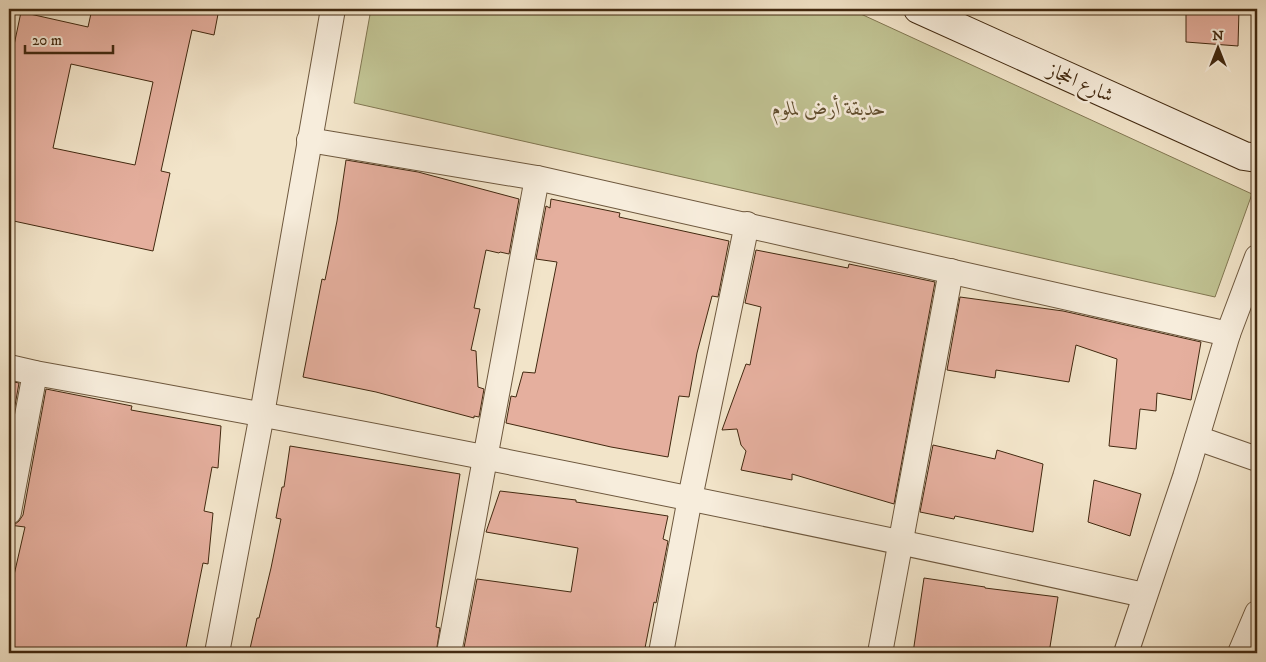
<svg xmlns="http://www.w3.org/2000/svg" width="1266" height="662" viewBox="0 0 1266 662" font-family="'IM FELL DW Pica',Amiri,serif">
<rect width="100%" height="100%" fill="#f2e4c9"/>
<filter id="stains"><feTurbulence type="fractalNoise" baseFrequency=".004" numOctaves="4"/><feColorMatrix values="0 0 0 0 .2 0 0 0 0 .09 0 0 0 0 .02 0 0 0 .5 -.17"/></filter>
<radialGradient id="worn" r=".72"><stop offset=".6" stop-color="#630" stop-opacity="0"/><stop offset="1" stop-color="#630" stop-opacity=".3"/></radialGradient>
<polygon fill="#c0c292" stroke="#817651" points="371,9 850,9 1252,194 1215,297 354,103"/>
<g fill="#e5af9e" stroke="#422910" fill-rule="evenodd">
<path d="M92,9H219L214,35L192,30L161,171L170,173L153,251L9,220V69L21,12L88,27ZM71,64L153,82L135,165L53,148Z"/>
<polygon points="1186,9 1239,9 1238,46 1186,42"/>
<polygon points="346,160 418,172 519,199 509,254 500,252 499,253 486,250 474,308 480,309 471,350 476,351 478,387 484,389 479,417 474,416 474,418 376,392 303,377 322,279 325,280 337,221"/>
<polygon points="551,199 620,213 619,217 729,241 718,297 712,296 697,353 689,397 679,396 668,457 611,447 506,423 511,396 516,397 523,372 535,373 557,262 536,259 546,206 550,208"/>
<polygon points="756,250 848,268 849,264 935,282 894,504 792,474 792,480 741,470 746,451 741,445 737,429 722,430 746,364 750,365 761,307 745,303"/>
<polygon points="960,297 1063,311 1201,342 1191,400 1157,393 1156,411 1140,409 1136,449 1109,446 1117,359 1076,345 1069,382 996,370 995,378 947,370"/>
<polygon points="9,381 19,383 9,439"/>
<polygon points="46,389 132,406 131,410 221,426 218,468 212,467 204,511 213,513 208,564 203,563 185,653 9,653 9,597 25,527 9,525 14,525 19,521 23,515"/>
<polygon points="933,445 995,459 997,450 1043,464 1033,532 955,516 954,519 920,512"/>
<polygon points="290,446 460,474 436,627 440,628 436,653 249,653 257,618 259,618 271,568 281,519 276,518 282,487 284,487"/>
<polygon points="1094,480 1141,494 1130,536 1088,522"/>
<polygon points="500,491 576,500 576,502 668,516 663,539 668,541 656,603 654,602 644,653 463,653 477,579 571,592 578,548 486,532"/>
<polygon points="924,578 985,587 985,588 1058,597 1049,653 913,653"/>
</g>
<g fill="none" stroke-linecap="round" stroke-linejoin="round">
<g stroke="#6e583e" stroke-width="26">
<g id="minor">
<polyline points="309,140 537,178 1228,334"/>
<path d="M9,367L35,373C406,439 776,514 1144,595"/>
<polyline points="1197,438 1257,459"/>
<polyline points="9,512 35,373"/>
<polyline points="217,653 262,414 333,9"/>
<polyline points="449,653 537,178"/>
<polyline points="661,653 690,498 747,224"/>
<polyline points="880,653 951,271"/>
<polyline points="1126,653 1185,477 1228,334 1257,257"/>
<polyline points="1240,653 1257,613"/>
</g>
</g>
<g stroke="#422910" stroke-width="30">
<polyline id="secondary" points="918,9 1244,156 1257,158"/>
</g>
<use href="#minor" stroke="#f7eddc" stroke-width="24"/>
<use href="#secondary" stroke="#f7eddc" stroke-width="28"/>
</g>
<g text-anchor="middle" stroke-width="5" stroke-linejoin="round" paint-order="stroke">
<g font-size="20" fill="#422910" stroke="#f7eddc">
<text transform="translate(1081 82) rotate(24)" y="7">شارع الحجاز</text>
</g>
<g font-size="20" font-style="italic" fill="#624f30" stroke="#f7eddc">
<text x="829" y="115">حديقة أرض لملوم</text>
</g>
</g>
<rect width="1266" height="662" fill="none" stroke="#f2e4c9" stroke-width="30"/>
<rect x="10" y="10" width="1246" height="642" fill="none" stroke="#422910" stroke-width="2.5"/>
<rect x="15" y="15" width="1236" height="632" fill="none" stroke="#422910"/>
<g transform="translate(1218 48)" stroke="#f7eddc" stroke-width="4" paint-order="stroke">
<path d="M0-4L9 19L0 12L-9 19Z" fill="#422910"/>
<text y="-8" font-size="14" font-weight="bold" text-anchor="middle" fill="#422910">N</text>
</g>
<path d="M25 45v8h88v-8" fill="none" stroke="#422910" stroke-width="2.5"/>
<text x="32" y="45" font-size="15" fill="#422910" stroke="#f7eddc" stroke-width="4" paint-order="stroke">20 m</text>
<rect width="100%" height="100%" filter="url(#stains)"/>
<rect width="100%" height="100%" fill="url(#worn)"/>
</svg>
